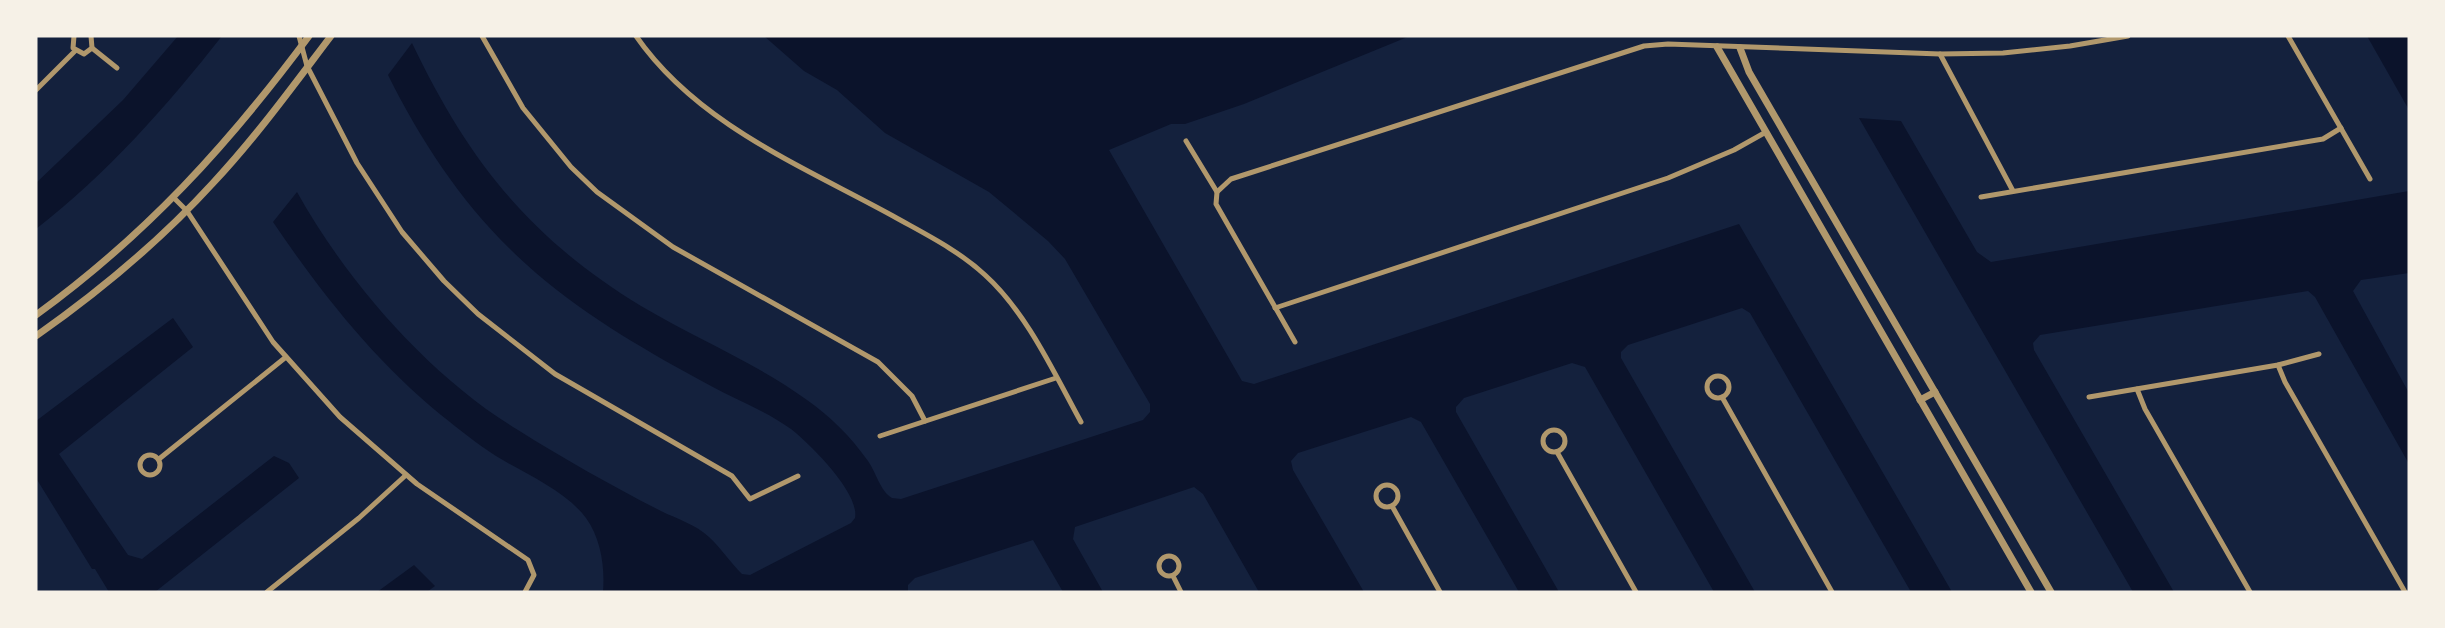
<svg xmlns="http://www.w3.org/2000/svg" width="2445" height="628" viewBox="0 0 2445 628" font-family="Roboto,sans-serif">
<rect width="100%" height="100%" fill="#14213d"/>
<g fill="#0b132b">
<path d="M178,36H222C167,106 107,174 36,229V183L123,100Z"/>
<path d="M764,36H1410L1244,104L1185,124H1171L1109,150L1242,381L1254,384L1739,224L1952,592H1911L1750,313L1742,308L1628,345L1621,352V358L1755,592H1714L1585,367L1572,363L1464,398L1456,407V412L1559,592H1519L1421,422L1411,417L1298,453L1291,461L1293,470L1364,592H1259L1203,494L1194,487L1075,527L1073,539L1103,592H1063L1033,540L915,578L908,585V592H603C605,567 601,539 586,518C565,490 525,474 496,456C477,444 459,429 441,415C375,361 321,293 273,222L297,192C347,282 430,377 518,430C564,459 612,486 661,511C677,519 695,524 709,537C721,548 730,562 742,574L750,575L851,523L855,518C860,493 810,444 791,429C768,412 737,400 711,386C650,353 590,319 536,273C472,218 426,151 388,75L412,43C468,160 529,238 641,306C695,338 756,363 807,400C830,416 851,437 868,461C876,472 880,491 892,498L901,499L1143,420L1150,412V404L1065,259L1048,241L989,192L885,133L837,90L804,71Z"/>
<polygon points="2367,36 2409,36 2409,110"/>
<polygon points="1859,118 1901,121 1977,252 1991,262 2409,191 2409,273 2361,280 2353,291 2409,393 2409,464 2315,297 2308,291 2040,335 2033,343 2034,350 2174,592 2133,592"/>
<polygon points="173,318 193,347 59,454 128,555 142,559 274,456 289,463 299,478 155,592 109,592 95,569 92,569 36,478 36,421"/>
<polygon points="414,565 435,586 427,592 377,592"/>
</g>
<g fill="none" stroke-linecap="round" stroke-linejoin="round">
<g stroke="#b1986c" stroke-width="5">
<polyline points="74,36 73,48 84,54 92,48 91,36"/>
<polyline points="299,36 307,66 357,163 402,232 444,281 478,314 555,374 732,476 750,499 798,476"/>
<polyline points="482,36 523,108 571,167 597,192 673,247 878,362 912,396 925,421"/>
<path d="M636,36C697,124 802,166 893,216C925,234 958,250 985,275C1027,313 1054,373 1081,422"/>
<polyline points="2288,36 2370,179"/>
<polyline points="92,48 117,68"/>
<polyline points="1940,54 2013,191"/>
<polyline points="36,90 75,51"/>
<polyline points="1186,141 1217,192 1216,204 1295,342"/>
<polyline points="1217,192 1231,179 1644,46 1668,44 1940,54 2003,53 2070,46 2128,36"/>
<polyline points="1981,197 2323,139 2341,128"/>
<polyline points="174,198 187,211 273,342 340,417 417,484 528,560 534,575 525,592"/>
<polyline points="1275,308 1668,178 1734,150 1766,132"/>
<polyline points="2278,365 2285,382 2405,592"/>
<circle cx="1718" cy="387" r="11"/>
<polyline points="2137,389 2145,409 2250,592"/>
<polyline points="1722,397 1832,592"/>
<polyline points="2089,397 2278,365 2319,354"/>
<circle cx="1554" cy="441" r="11"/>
<polyline points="880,436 1056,378"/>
<polyline points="1557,452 1636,592"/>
<circle cx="150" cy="465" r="10"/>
<polyline points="159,459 286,357"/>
<circle cx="1387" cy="496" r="11"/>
<polyline points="1392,506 1440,592"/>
<circle cx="1169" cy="566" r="10"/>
<polyline points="1173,576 1181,592"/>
<polyline points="267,592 359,518 406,475"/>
</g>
<g stroke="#b1986c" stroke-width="7">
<polyline points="1717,47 2031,592"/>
<polyline points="1740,48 1749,72 2051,592"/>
<path d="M36,315C146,235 228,145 309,36"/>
<path d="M36,336C100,291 160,241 213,183C256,137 293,86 331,36"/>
<polyline points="1920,400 1935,392"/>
</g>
</g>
<rect width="2445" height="628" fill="none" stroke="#f6f1e7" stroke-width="75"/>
</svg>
